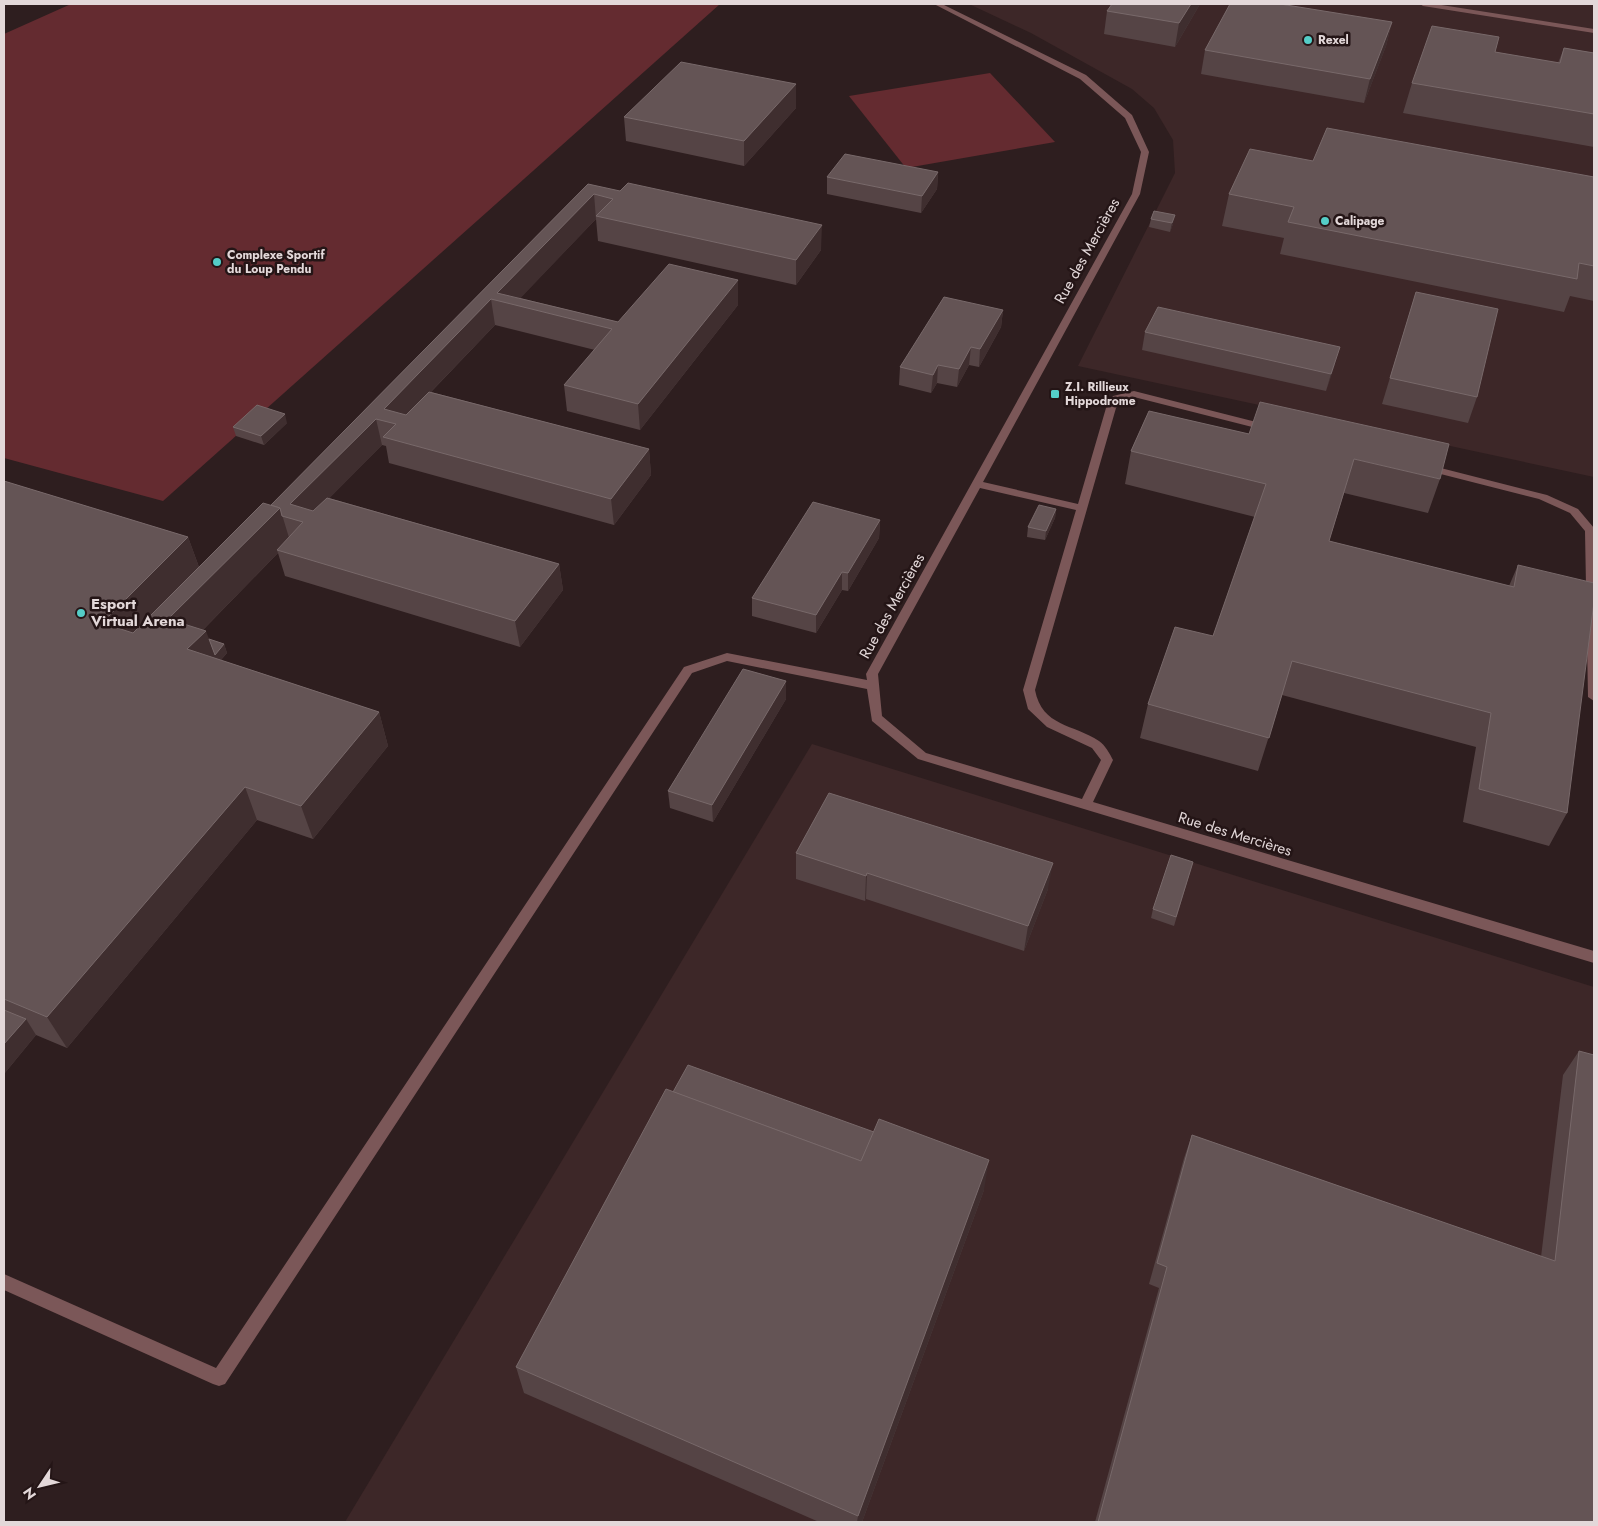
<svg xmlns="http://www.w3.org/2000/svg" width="1598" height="1526" viewBox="0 0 1598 1526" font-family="Jost,sans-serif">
<rect width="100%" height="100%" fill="#2e1e1f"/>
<g fill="#3d2728">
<polygon points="969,4 1594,4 1594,477 1078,366 1175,173 1173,140 1154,108 1132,89 1031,33"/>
<polygon points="812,744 1594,987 1594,1522 345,1522"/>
</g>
<g fill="#642b30">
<polygon points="71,4 720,4 163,501 4,458 4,34"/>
<polygon points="990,73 1055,142 906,168 849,96"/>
</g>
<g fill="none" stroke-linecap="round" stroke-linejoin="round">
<g fill="#7b5758" fill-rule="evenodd">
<path d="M934,4H942L1086,75L1132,115L1149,152L1140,194L983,482L1078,504L1106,408L1113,396L1134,391L1272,426L1273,428L1268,431L1134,397L1121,400L1116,408L1035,690C1042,727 1074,724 1099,741C1105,745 1110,754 1113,760L1093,802L1594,951V963L918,759L872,721L867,689L727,661L692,673L225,1384L219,1386L213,1384L4,1290V1274L216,1368L684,667L727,653L867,680L866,674L1132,194L1141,152L1125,118L1080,79ZM980,488L1076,510L1023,690L1028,709L1047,727L1092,748L1101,760L1082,799L926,753L882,716L878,674Z"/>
<polygon points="1420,4 1435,4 1594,29 1594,33 1423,6"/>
<polygon points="1425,464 1547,495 1578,509 1594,528 1594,701 1588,697 1585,531 1570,513 1539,499 1421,469 1420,467"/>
</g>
</g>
<g fill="#554445">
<polygon points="1200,4 1175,47 1104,34 1107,11"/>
<polygon points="1392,22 1386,46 1364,103 1201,74 1205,50"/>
<polygon points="1564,48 1594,53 1594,147 1403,113 1412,83 1495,52 1558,63"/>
<polygon points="796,108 744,166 626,141 624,117"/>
<polygon points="1313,161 1594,177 1594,301 1570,296 1564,312 1280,254 1284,238 1222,226 1229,194"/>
<polygon points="938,172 937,189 921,213 827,194 827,177"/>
<polygon points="588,184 821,250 796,285 598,241 596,219 520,298 618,322 738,305 640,430 567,411 564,385 595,350 495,325 431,392 649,449 651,475 614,525 389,463 386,446 382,445 329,498 559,564 563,590 520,647 285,576 278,553 203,630 209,639 224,644 227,653 221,660 379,712 388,746 313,839 257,820 67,1048 36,1035 4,1074 4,481 188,537 199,567 271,505"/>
<polygon points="1154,211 1173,224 1170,232 1149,227 1151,219"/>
<polygon points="1416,292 1477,397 1468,423 1382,404"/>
<polygon points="1003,310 1001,327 979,367 969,365 957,387 937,383 931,393 899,385 900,367"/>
<polygon points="1145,332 1335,364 1326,391 1142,350"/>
<polygon points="1149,411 1440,479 1428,513 1344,493 1329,541 1509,586 1518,565 1567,813 1549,846 1463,822 1476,747 1282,695 1258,771 1140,738 1148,704 1213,636 1255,517 1125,484 1131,451"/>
<polygon points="287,423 264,445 236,436 233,427"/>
<polygon points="1056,509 1055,518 1045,540 1027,537 1028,527"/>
<polygon points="880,520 879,538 848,591 842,590 816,633 752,616 752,598"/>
<polygon points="786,681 786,699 713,822 670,808 668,791"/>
<polygon points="796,853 1048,889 1024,951 866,899 865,901 796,879"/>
<polygon points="1193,862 1174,926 1151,918 1153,909"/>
<polygon points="1579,1051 1594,1522 1095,1522 1159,1288 1149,1284 1184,1158 1192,1135 1541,1257 1563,1075"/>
<polygon points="673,1092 984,1190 862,1522 819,1522 524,1393 516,1367"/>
</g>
<g fill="#3f2e2f">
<polygon points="1191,4 1200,4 1175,47 1179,23"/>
<polygon points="1392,22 1386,46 1364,103 1370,79"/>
<polygon points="796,84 796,108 744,166 744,141"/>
<polygon points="938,172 937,189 921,213 922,196"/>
<polygon points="594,194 596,219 514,305 497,293"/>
<polygon points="1175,215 1173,224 1170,232 1172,223"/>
<polygon points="822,225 821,250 796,285 796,260"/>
<polygon points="738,280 738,305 640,430 638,404"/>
<polygon points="491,299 495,325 397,427 396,424 384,409"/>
<polygon points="1003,310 1001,327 979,367 980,349"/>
<polygon points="971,347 969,365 957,387 959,369"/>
<polygon points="1340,347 1335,364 1326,391 1331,374"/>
<polygon points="938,365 937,383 931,393 933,375"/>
<polygon points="285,414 287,423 264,445 261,436"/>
<polygon points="376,419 382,445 304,524 290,504"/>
<polygon points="649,449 651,475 614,525 611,499"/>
<polygon points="280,508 290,541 277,550 278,553 187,646 168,619"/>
<polygon points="1056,509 1055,518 1045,540 1046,531"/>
<polygon points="880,520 879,538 848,591 848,573"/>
<polygon points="188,537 200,570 116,656 102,623"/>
<polygon points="559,564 563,590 520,647 515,621"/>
<polygon points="842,572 842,590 816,633 816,615"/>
<polygon points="206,631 215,655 224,644 227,653 200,683 187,649"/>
<polygon points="786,681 786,699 713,822 712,805"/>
<polygon points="379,712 388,746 313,839 301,806"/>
<polygon points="245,787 257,820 67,1048 47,1017"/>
<polygon points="1053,863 1048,889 1024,951 1028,926"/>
<polygon points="867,873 866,899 865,901 866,876"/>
<polygon points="26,1019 36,1035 4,1074 4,1044"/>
<polygon points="989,1160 984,1190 862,1522 857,1522 858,1516"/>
</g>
<g fill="#645455" stroke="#78696a">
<polygon points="1112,4 1191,4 1179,23 1107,11"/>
<polygon points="1230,4 1280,4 1392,22 1370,79 1205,50"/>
<polygon points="1432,26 1499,37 1495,52 1560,63 1564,48 1594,53 1594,114 1412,83"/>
<polygon points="681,62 796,84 744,141 624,117"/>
<polygon points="1327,128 1594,177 1594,266 1579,263 1577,279 1288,222 1294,207 1229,194 1250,149 1313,161"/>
<polygon points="845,154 938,172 922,196 827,177"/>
<polygon points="628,183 822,225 796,260 596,216 613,199 594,194 497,293 618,322 669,264 738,280 638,404 564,385 612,329 491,299 384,409 406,415 429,392 649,449 611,499 383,437 396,424 376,419 290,504 313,511 327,498 559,564 515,621 277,550 303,522 282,516 280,508 271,505 588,184 620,191"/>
<polygon points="1154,211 1175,215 1172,223 1151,219"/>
<polygon points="1416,292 1498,309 1477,397 1390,378"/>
<polygon points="944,297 1003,310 980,349 971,347 959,369 938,365 933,375 900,367"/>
<polygon points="1158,307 1340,347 1331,374 1145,332"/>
<polygon points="1260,402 1449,444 1440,479 1354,459 1329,541 1514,587 1518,565 1594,583 1594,602 1567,813 1479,789 1491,713 1292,661 1269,738 1148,704 1175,627 1213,636 1266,484 1131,451 1149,411 1249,434"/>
<polygon points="257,405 285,414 261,436 233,427"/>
<polygon points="4,481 188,537 102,623 133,633 263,503 280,508 168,619 206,631 187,649 379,712 301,806 245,787 47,1017 4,999"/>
<polygon points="813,502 880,520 848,573 842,572 816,615 752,598"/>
<polygon points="1039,505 1056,509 1046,531 1028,527"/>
<polygon points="209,639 224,644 215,655"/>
<polygon points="743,669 786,681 712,805 668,791"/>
<polygon points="829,793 1053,863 1028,926 867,873 866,876 796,853"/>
<polygon points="1171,855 1193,862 1176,917 1153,909"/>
<polygon points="4,1010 26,1019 4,1044"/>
<polygon points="1579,1051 1594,1055 1594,1522 1098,1522 1167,1267 1157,1263 1192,1135 1555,1261"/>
<polygon points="688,1065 874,1132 861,1161 673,1092"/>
<polygon points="666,1089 861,1161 879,1119 989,1160 858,1516 516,1367"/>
</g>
<g fill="#54cdc7" stroke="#241516" stroke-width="2">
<circle cx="1308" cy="40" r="5"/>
<circle cx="1325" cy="221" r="5"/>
<circle cx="217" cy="262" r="5"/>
<rect x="1050" y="389" width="10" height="10" rx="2.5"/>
<circle cx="81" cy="613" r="5"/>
</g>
<g text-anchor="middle" stroke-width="5" stroke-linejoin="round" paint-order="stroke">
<g font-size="12" font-weight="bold" fill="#e3d8d9" stroke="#241516" text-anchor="start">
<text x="1318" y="44">Rexel</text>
<text x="1335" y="225">Calipage</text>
<text x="227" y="259">Complexe Sportif<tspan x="227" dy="14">du Loup Pendu</tspan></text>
<text x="1065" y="391">Z.I. Rillieux<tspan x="1065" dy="14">Hippodrome</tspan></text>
</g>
<g font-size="15" fill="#e3d8d9" stroke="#241516">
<text transform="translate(1087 251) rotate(-61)" y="5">Rue des Mercières</text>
<text transform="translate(892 606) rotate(-61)" y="5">Rue des Mercières</text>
<text transform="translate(1235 834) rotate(17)" y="5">Rue des Mercières</text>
</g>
<g font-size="15" font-weight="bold" fill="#e3d8d9" stroke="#241516" text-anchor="start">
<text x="91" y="609">Esport<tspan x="91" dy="17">Virtual Arena</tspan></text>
</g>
</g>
<rect width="1598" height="1526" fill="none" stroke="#e3d8d9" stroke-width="10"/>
<g transform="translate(40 1486) rotate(235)" stroke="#241516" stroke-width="4" paint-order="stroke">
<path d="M0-4L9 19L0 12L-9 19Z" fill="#e3d8d9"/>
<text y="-8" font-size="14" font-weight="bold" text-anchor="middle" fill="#e3d8d9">N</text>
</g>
</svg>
